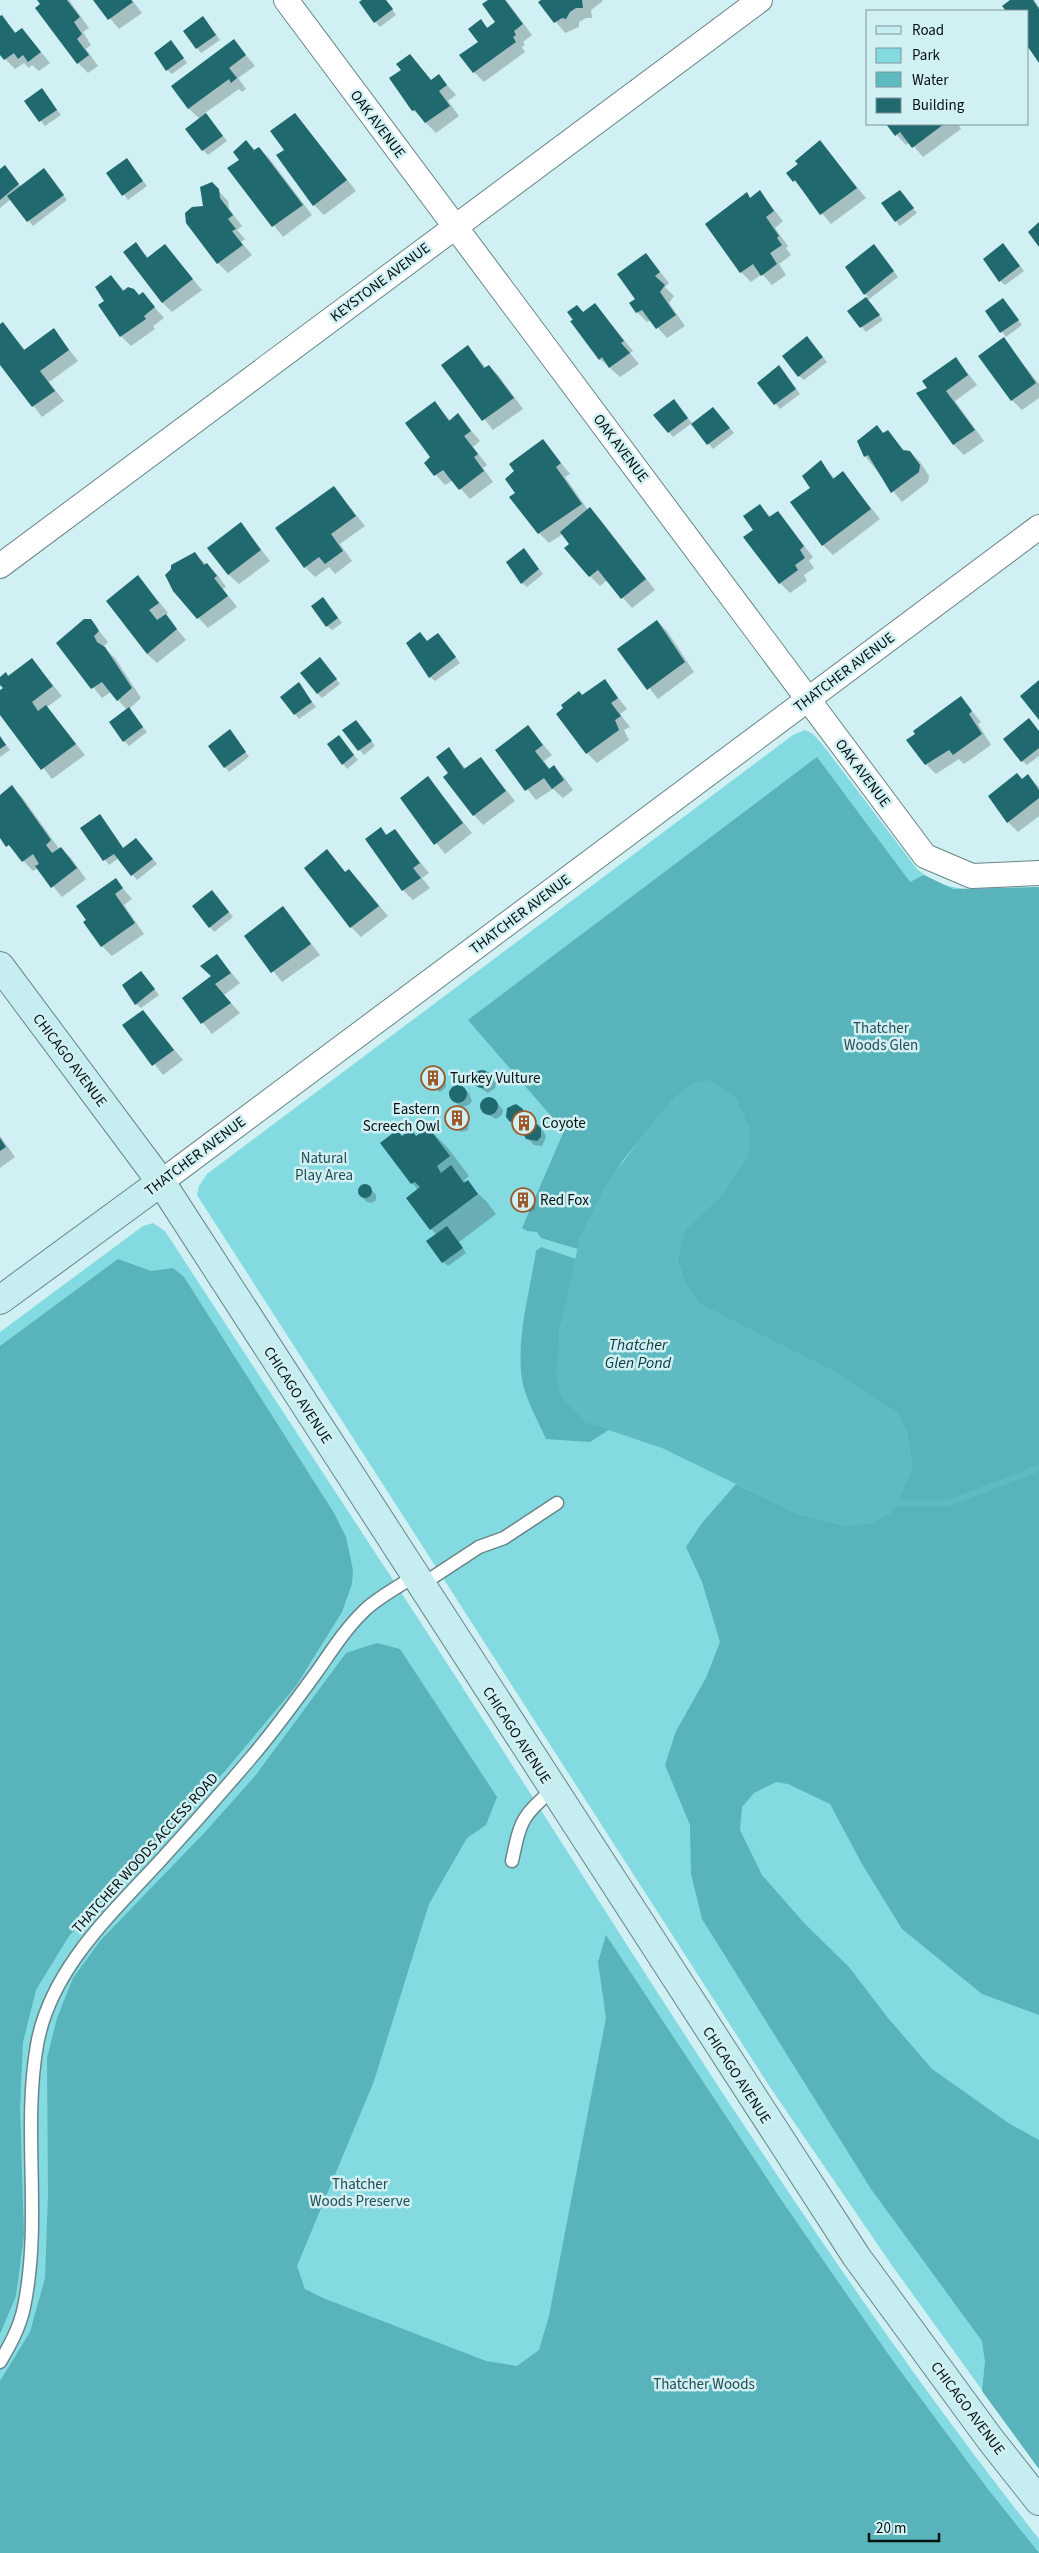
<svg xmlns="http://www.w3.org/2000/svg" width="1039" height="2553" viewBox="0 0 1039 2553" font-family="'Source Sans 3',sans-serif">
<rect width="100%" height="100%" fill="#d0f0f3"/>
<g fill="#83dae1">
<path d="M805,730L813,734L822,744L917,869C951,899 998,889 1039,887V2469L891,2264L770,2087L197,1195L199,1186L207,1174L793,735Z"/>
<path d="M153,1223L165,1231C274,1399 385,1566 493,1735C667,2007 838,2284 1039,2539V2553H0V1332L143,1226Z"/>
</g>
<g fill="#58b3ba">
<polygon points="817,757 910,882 924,875 953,889 1039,887 1039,2015 982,1994 902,1929 862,1864 830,1804 788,1784 776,1782 754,1793 742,1807 740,1830 762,1875 805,1924 849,1967 888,2018 932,2069 1010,2124 1039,2140 1039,2469 982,2391 985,2362 982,2341 871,2189 702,1919 691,1874 690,1825 665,1765 676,1731 706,1678 720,1642 702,1582 686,1547 702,1523 736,1484 796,1513 845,1526 889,1514 902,1492 912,1467 906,1430 748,1329 700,1304 686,1285 677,1260 685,1230 724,1193 676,1096 623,1160 580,1237 578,1249 541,1238 537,1232 527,1231 522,1228 564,1131 468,1020"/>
<path d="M541,1247L576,1259L559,1334L585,1422L610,1429L590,1442L546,1439C537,1418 522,1394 521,1370C518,1332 530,1290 536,1251Z"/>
<polygon points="118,1259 151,1271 173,1268 184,1277 334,1513 346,1537 353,1570 352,1584 342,1612 296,1686 225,1771 69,1936 36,1990 23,2042 20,2108 24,2235 16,2296 0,2334 0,1346"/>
<polygon points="377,1643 400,1649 497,1797 486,1825 467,1838 429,1904 374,2081 297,2266 305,2289 323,2298 486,2361 517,2366 539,2350 549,2316 606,2018 598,1962 606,1935 782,2201 893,2361 987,2488 1039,2553 0,2553 0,2381 30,2332 45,2278 48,2195 47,2058 57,2018 73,1978 100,1941 206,1831 255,1776 346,1653"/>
</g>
<polygon fill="#5fbac1" points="710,1080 735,1096 749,1126 749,1156 724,1193 685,1231 677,1260 686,1285 700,1304 838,1373 897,1412 906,1430 912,1467 902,1492 889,1514 871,1524 845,1526 796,1513 662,1448 585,1422 561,1397 556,1378 559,1334 580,1237 606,1185 652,1123 676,1096 694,1083"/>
<g fill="#0003">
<polygon points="38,0 69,0 89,28 83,32 91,45 86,49 98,66 88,73 78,63 37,8 42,5"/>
<polygon points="95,0 132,0 142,13 119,29"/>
<polygon points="364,0 386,0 396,15 380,27 360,3"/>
<polygon points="490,0 506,0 532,35 523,42 525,45 522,47 525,52 484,82 474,72 481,21 489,29 497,23"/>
<polygon points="543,0 602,0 603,1 591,10 592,18 586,18 579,22 579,27 565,33 540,2"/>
<polygon points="1012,0 1034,0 1039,7 1039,60 1028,43 1028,11 1007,11 1004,6"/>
<polygon points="2,17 16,33 22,29 50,63 39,71 32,65 29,68 24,63 15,69 0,54"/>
<polygon points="207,22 220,40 201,53 184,31"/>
<polygon points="234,41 255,66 238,78 246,89 242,92 239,89 205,113 227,141 208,155 203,150 200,119 188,108"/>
<polygon points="175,46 187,63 172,74 167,70"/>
<polygon points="410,56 432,81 439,76 456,95 448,101 459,116 436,133 413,110 403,70"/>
<polygon points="46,94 61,115 45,126 25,101"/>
<polygon points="295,114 356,191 324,215 314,205 286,150"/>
<polygon points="887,124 958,124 961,129 923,157 910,142 906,145"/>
<polygon points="246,142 255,151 259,148 269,158 312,215 283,237 229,168 241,160"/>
<polygon points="820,142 866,198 831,224 788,173"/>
<polygon points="127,160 147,186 128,200 108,174"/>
<polygon points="0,170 9,171 21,187 48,174 67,200 33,226 11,199 0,208"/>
<polygon points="212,184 228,201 229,209 242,226 237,230 245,239 241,242 252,255 228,273 218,263 204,207"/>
<polygon points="760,192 783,221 775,228 788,246 786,248 791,255 779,264 786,275 772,285 762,274 751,282 741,272 747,194 751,199"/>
<polygon points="904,196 917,213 900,226 896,221"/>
<polygon points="135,244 149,258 165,246 202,290 172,312 162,302"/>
<polygon points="1007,249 1024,271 1005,285 1000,281"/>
<polygon points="878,250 898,277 868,300 883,320 866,332 849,311 868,297 846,267"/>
<polygon points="646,254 669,283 665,287 674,296 669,303 685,326 667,338 651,320 647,322 637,312 637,299"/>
<polygon points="111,277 125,291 140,296 143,294 164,318 153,326 155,329 131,346 121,336 100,305 106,301"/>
<polygon points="595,304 633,351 630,353 639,364 620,377 600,359 575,320 577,306 584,313"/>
<polygon points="1008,305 1022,325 1006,337 987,311"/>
<polygon points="3,324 26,351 54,330 78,361 49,382 64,401 42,417 0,362 0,326"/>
<polygon points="807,338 827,362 804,380 799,376"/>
<polygon points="1003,339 1039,384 1039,398 1022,410 1012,400"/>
<polygon points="468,347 486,368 489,366 499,376 523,409 493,430 442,366"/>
<polygon points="956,358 977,385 955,401 984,441 964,455 954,445 918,394 929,389"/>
<polygon points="784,372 800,394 780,409 759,383"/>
<polygon points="434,403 451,421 458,415 480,441 473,447 487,465 483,468 493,482 470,499 453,480 445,485 425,463 432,458"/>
<polygon points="678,406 692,423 673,437 669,432"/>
<polygon points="717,413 734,433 713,449 693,424"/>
<polygon points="888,432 905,452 910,452 920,462 929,476 928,482 902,502 865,456 859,441"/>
<polygon points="543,441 570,474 565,477 588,510 590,509 599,518 655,590 632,608 607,580 600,586 590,576 566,548 571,544 563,534 549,543 539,533 517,493"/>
<polygon points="820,462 835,479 843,473 880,519 833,555 823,545 812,488"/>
<polygon points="334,487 365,526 340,544 352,561 335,574 329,567 315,577 305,567"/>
<polygon points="760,506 771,517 778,513 813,557 809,561 814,568 804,575 807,581 790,593 780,583"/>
<polygon points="241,524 270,561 239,584 229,575"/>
<polygon points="194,553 217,574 226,587 223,589 237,607 208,628 195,614 172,570"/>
<polygon points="528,555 543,574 527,587 522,583"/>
<polygon points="138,576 168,613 165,615 186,640 157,663 147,654"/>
<polygon points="327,603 342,623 332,630 327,626"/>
<polygon points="90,620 108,642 103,647 115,658 141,698 129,709 147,732 129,746 124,741 127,710 111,692 102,698 57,643"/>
<polygon points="657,621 667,631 694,672 658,699 619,649"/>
<polygon points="420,633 428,642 442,639 460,663 435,681 430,677"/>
<polygon points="320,658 340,684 322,698 317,693"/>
<polygon points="32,660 62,696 47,707 85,755 52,779 0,713 0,692 4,688 0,678 9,677"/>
<polygon points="604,680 627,709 620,714 630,727 624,730 629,740 597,763 587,753 583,696"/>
<polygon points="299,684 316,707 299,719 295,714"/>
<polygon points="961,698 981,722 978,724 991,745 964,764 959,759 936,774 926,764"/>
<polygon points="360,726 375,746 364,755 344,731"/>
<polygon points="528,727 552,755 544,761 550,769 554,767 564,777 573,790 563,798 553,789 536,800 497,751"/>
<polygon points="1039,731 1039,756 1027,765 1022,761"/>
<polygon points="235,736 249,757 229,772 225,767"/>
<polygon points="339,736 358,760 347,769 343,764"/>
<polygon points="0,737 10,750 0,757"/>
<polygon points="449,749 466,769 481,759 515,801 483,825 474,815 449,774"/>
<polygon points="1028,776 1039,787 1039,816 1018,832 1008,822 1023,780"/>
<polygon points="428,778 472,833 445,854 402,799"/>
<polygon points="12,787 22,797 60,850 61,848 71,858 86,879 62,897 38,868 33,871 0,836 0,796"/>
<polygon points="104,820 124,849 140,844 157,864 137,880 119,858 109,865 81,829"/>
<polygon points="381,829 388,836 395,831 429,873 422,878 430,888 413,900 403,890 367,839"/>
<polygon points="327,851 346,873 349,871 359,881 388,916 361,937 351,927"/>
<polygon points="115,879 132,899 124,905 144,934 112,956 102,946"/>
<polygon points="217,896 233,917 214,932 210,927"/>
<polygon points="283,907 320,955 282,982 245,936"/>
<polygon points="217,956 240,983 224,995 240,1013 212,1034 184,999 213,976"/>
<polygon points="146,978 159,995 141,1008 136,1004"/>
<polygon points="143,1012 183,1060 163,1075 124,1026"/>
<polygon points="431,1070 439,1072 446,1082 446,1087 440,1092 427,1084 425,1079 426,1073"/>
<polygon points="480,1071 485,1072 496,1083 495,1088 488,1093 476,1085 474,1080 475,1074"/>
<polygon points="459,1086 469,1093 472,1101 469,1105 462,1107 452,1100 450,1094 453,1087"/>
<polygon points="487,1098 495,1100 503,1110 502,1115 496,1119 483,1112 481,1106 482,1101"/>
<polygon points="513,1105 518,1106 528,1117 526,1126 539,1127 544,1132 546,1137 542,1146 534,1145 529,1140 525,1133 525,1126 519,1127 509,1119 508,1108"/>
<polygon points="457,1111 469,1120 468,1130 461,1132 449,1122 449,1116 452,1112"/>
<polygon points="428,1128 448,1148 469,1176 464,1180 487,1202 496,1214 459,1242 466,1253 448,1266 443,1262 437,1235 431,1229 418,1190 381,1143 402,1137 411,1130 417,1137"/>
<polygon points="0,1136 15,1157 0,1168"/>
<polygon points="363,1185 367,1185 376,1195 376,1200 372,1203 367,1202 358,1193 359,1189"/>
<polygon points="522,1194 526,1194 535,1204 535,1209 530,1212 525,1211 517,1202 518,1197"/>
</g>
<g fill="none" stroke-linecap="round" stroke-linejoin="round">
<polyline stroke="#5fbac1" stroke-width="7" points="895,1503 949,1503 1039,1468"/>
</g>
<g fill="#20696e">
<polygon points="37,0 67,0 80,17 74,22 82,34 77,39 89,55 77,64 35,8 40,4"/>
<polygon points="93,0 131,0 133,2 108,20"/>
<polygon points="362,0 386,0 393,9 374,23 359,2"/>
<polygon points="488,0 505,0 523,24 514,31 516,35 513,37 516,42 473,73 459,55 478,42 468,29 481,19 487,28 495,22 482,4"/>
<polygon points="541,0 582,0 583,8 576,8 570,12 566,19 562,18 554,23 538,2"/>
<polygon points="1010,0 1033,0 1039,9 1039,63 1028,47 1028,11 1006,11 1002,6"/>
<polygon points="2,15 15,33 22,28 41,52 28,62 23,55 18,59 14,53 4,60 0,55 0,16"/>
<polygon points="203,16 216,35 196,49 183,31"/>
<polygon points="234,39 246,55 229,68 237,78 231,83 229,79 188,109 171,86"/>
<polygon points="171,40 184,58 166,71 154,53"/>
<polygon points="410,54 431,80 439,74 447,85 439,91 450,106 425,123 415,110 412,111 389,78 401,70 396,64"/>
<polygon points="42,88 57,110 39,122 24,101"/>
<polygon points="206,113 223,136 202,151 185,129"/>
<polygon points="295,113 347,180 313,206 276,155 284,150 270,131"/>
<polygon points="886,124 944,124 912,148 900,132 895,136"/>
<polygon points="246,140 254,150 259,147 303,205 272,227 227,168 239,160 233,152"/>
<polygon points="820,140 857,188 820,215 795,180 793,182 786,173 798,164 795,161"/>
<polygon points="127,158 143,181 122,196 106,173"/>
<polygon points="5,165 19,184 0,200 0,169"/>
<polygon points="44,168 64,195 27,222 7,196"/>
<polygon points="212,182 219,189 220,198 233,215 228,219 236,229 232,231 243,245 217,264 186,223 185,213 192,207 203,206 200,187"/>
<polygon points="760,190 774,211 766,217 779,236 777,238 782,245 770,253 777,264 761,276 753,264 740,273 705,224 747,192 750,198"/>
<polygon points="900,190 914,208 895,222 881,203"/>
<polygon points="1039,222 1039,247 1028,232"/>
<polygon points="136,242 147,258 165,244 193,279 162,303 123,252"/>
<polygon points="1003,243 1020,266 999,282 983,259"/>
<polygon points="874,244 894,271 864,295 845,267"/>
<polygon points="646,253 660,272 655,276 665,285 660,292 676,315 656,329 642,310 636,313 629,303 635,299 617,274"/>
<polygon points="111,275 123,291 128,287 134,289 139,295 143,292 155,307 144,316 146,319 120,337 98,305 104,301 95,287"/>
<polygon points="866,297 880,315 860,328 847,311"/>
<polygon points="1003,298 1019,320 1000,333 985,311"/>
<polygon points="595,303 624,341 621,343 630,353 609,368 602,357 599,360 570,321 573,320 567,312 577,305 583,312"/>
<polygon points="3,322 24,350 54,328 69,350 40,371 55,391 32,407 0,365 0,324"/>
<polygon points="807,336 823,357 798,377 782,356"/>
<polygon points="1004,337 1036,383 1011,401 978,356"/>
<polygon points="468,345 484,368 489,365 514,398 482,421 441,365"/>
<polygon points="956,357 968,375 946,391 975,430 953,445 916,393 927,388 922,381"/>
<polygon points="779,365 796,389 774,405 757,383"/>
<polygon points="674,399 688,418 668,433 653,415"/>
<polygon points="435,401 449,421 458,413 471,431 464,436 478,454 474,457 484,471 459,490 443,470 434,476 424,463 430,457 405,423"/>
<polygon points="713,407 730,428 707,445 691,424"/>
<polygon points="877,425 883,433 888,430 903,450 910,451 920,465 919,472 891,493 868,455 864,457 857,441"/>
<polygon points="543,439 561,463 556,467 582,504 538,534 509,497 515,493 505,479 514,471 509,464"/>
<polygon points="821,460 833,479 843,471 871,509 822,546 790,502 810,488 802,476"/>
<polygon points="334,486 356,516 331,534 343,551 325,564 319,557 304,568 275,528"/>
<polygon points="760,504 769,517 778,511 804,546 800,550 805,558 795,565 798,570 779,584 743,537 753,530 743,516"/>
<polygon points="590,507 646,579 621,599 598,570 589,577 564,548 569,544 560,532"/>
<polygon points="241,522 261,550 228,575 207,548"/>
<polygon points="524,548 539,569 521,584 506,562"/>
<polygon points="195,552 204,565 207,563 217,576 214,578 228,596 197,619 173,591 165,575 171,569 171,565"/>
<polygon points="138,575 159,603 149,610 157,620 166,614 177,629 147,654 106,601"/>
<polygon points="323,597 338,618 326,627 311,606"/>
<polygon points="84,619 91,619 96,626 99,631 94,636 97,642 105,647 132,688 117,701 102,682 91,689 56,643"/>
<polygon points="657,620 685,662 647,690 617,649"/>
<polygon points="420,632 427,641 438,633 456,657 429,678 406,643"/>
<polygon points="320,657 337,679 317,694 300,673"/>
<polygon points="32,658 53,686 32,702 38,711 46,705 76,744 41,770 0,715 0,690 3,688 0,685 0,677 6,672 8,676"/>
<polygon points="605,679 618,698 611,703 621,716 615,720 619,730 586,754 556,714 563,708 561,705 579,691 582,695"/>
<polygon points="1039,680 1039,720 1020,696"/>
<polygon points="299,682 312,702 294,715 280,697"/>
<polygon points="961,696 972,711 969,714 982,734 953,755 949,750 925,765 906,740 915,734 913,731"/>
<polygon points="129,707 143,727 123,742 109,722"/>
<polygon points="1029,718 1039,731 1039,748 1021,762 1003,739"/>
<polygon points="356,720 372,741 358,751 342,730"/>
<polygon points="528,725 543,745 535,751 549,769 554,765 564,780 552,789 544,778 525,791 495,750"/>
<polygon points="230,729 246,752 224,768 208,746"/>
<polygon points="339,735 354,755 342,765 327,744"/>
<polygon points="0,736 6,745 0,749"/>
<polygon points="449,747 464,769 481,757 506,791 473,816 443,777 448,773 436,757"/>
<polygon points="1017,773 1022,779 1028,774 1039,790 1039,798 1007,823 988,796"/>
<polygon points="428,776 463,823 434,845 400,798"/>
<polygon points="12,785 51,840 46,845 52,853 61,847 77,868 51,888 35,866 39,864 33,854 22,862 9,845 6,847 0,838 0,795"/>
<polygon points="100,814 123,848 136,838 153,859 131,876 114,854 103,861 80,828"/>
<polygon points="381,827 386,835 395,829 420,863 413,868 421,878 402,891 365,839"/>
<polygon points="327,849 345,872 349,869 379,906 350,928 304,868"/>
<polygon points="116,878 123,888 115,894 135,923 101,947 83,922 86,920 76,906"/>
<polygon points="212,890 229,912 209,928 192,906"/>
<polygon points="283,906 311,944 271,973 244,936"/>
<polygon points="217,954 231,973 215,984 231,1003 201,1024 182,998 211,976 200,966"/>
<polygon points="141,971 155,989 135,1005 122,985"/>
<polygon points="143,1010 174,1050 152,1066 122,1025"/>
<circle cx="433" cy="1078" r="9"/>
<circle cx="482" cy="1079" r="9"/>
<circle cx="458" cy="1094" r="9"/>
<circle cx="489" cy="1106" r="9"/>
<polygon points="516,1104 523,1109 522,1119 528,1125 537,1124 541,1128 541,1137 537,1141 526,1139 523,1133 525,1127 520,1121 510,1122 506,1117 507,1108"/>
<circle cx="457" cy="1119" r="9"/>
<polygon points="428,1127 450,1156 437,1166 441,1173 451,1165 464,1183 468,1180 478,1194 430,1230 406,1198 420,1187 415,1182 411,1184 380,1143 397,1130 402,1136 411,1129 416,1136"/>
<polygon points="0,1138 6,1147 0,1151"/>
<circle cx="365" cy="1191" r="7"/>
<circle cx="523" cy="1200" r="7"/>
<polygon points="447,1226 463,1248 442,1263 426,1241"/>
</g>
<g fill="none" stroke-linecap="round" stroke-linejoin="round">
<g stroke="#688688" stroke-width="15">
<g id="lane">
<polyline points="421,1585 479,1547 504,1538 557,1503"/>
<path d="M512,1861C521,1819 521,1818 553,1789"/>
<path d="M0,2362C10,2345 20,2327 24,2307C42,2220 22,2130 37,2045C50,1970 111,1914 160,1861C191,1827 221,1793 250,1759C274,1731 295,1702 316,1673C331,1652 345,1629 365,1610C379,1597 398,1587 415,1576"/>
</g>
</g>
<g stroke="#688688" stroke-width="26">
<g id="street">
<polyline points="286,0 925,856 972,876 1039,873"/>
<polyline points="0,566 760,0"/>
<polyline points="161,1182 1039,527"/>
</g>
</g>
<g stroke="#688688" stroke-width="30">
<g id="secondary">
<polyline points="0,966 161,1182 856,2256 990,2439 1039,2501"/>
<polyline points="0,1300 161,1182"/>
</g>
</g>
<use href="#lane" stroke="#fff" stroke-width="12"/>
<use href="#street" stroke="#fff" stroke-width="24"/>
<use href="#secondary" stroke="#c6eef1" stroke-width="28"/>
</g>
<defs>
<g id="building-ring" transform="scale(1.25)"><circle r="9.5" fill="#d0f0f3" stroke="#9d582a" stroke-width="1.5"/><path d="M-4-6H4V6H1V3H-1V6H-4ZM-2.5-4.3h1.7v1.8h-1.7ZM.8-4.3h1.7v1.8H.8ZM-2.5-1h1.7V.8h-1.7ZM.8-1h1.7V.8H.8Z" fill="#9d582a"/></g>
</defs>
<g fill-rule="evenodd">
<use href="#building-ring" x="433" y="1078"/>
<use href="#building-ring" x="457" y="1118"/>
<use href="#building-ring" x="524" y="1123"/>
<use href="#building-ring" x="523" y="1200"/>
</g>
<g text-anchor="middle" stroke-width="5" stroke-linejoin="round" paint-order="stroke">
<g font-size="15" fill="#051011" stroke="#d0f0f3">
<text transform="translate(378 124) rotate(53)" y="5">OAK AVENUE</text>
<text transform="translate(380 282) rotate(-37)" y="5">KEYSTONE AVENUE</text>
<text transform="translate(621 448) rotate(53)" y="5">OAK AVENUE</text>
<text transform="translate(844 672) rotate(-37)" y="5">THATCHER AVENUE</text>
<text transform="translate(863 773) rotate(53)" y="5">OAK AVENUE</text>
<text transform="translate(520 914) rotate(-37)" y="5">THATCHER AVENUE</text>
<text transform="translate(70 1060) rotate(53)" y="5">CHICAGO AVENUE</text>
<text transform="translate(195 1156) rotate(-37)" y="5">THATCHER AVENUE</text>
<text transform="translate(298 1395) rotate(57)" y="5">CHICAGO AVENUE</text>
<text transform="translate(517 1735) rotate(57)" y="5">CHICAGO AVENUE</text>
<text transform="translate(145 1853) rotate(-48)" y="5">THATCHER WOODS ACCESS ROAD</text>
<text transform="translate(737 2075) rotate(57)" y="5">CHICAGO AVENUE</text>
<text transform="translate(968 2408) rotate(53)" y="5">CHICAGO AVENUE</text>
</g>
<g font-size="15" fill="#244e52" stroke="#d0f0f3">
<text x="881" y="1033">Thatcher<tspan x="881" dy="17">Woods Glen</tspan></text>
<text x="324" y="1163">Natural<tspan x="324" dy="17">Play Area</tspan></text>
<text x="360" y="2189">Thatcher<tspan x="360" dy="17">Woods Preserve</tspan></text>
<text x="704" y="2389">Thatcher Woods</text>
</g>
<g font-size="15" fill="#051011" stroke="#d0f0f3" text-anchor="start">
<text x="450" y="1083">Turkey Vulture</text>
<text x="440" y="1114" text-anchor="end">Eastern<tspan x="440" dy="17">Screech Owl</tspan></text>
<text x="542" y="1128">Coyote</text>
<text x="540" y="1205">Red Fox</text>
</g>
<g font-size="16" font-style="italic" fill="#0d3a3d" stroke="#d0f0f3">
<text x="638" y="1350">Thatcher<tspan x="638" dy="18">Glen Pond</tspan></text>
</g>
</g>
<rect x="866" y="10" width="162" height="115" fill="#d0f0f3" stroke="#7f9699"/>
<rect x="876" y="26" width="25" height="8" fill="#c6eef1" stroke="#7f9699"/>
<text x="912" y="35" font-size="15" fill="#051011">Road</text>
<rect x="876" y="48" width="25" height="15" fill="#83dae1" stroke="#7f9699"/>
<text x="912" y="60" font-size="15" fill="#051011">Park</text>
<rect x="876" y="72" width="25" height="15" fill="#5fbac1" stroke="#7f9699"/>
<text x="912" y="85" font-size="15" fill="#051011">Water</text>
<rect x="876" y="98" width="25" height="15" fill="#20696e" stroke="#7f9699"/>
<text x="912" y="110" font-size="15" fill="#051011">Building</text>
<path d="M869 2533v8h70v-8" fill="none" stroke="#051011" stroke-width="2.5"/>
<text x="876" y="2533" font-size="15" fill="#051011" stroke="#d0f0f3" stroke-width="4" paint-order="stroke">20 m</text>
</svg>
